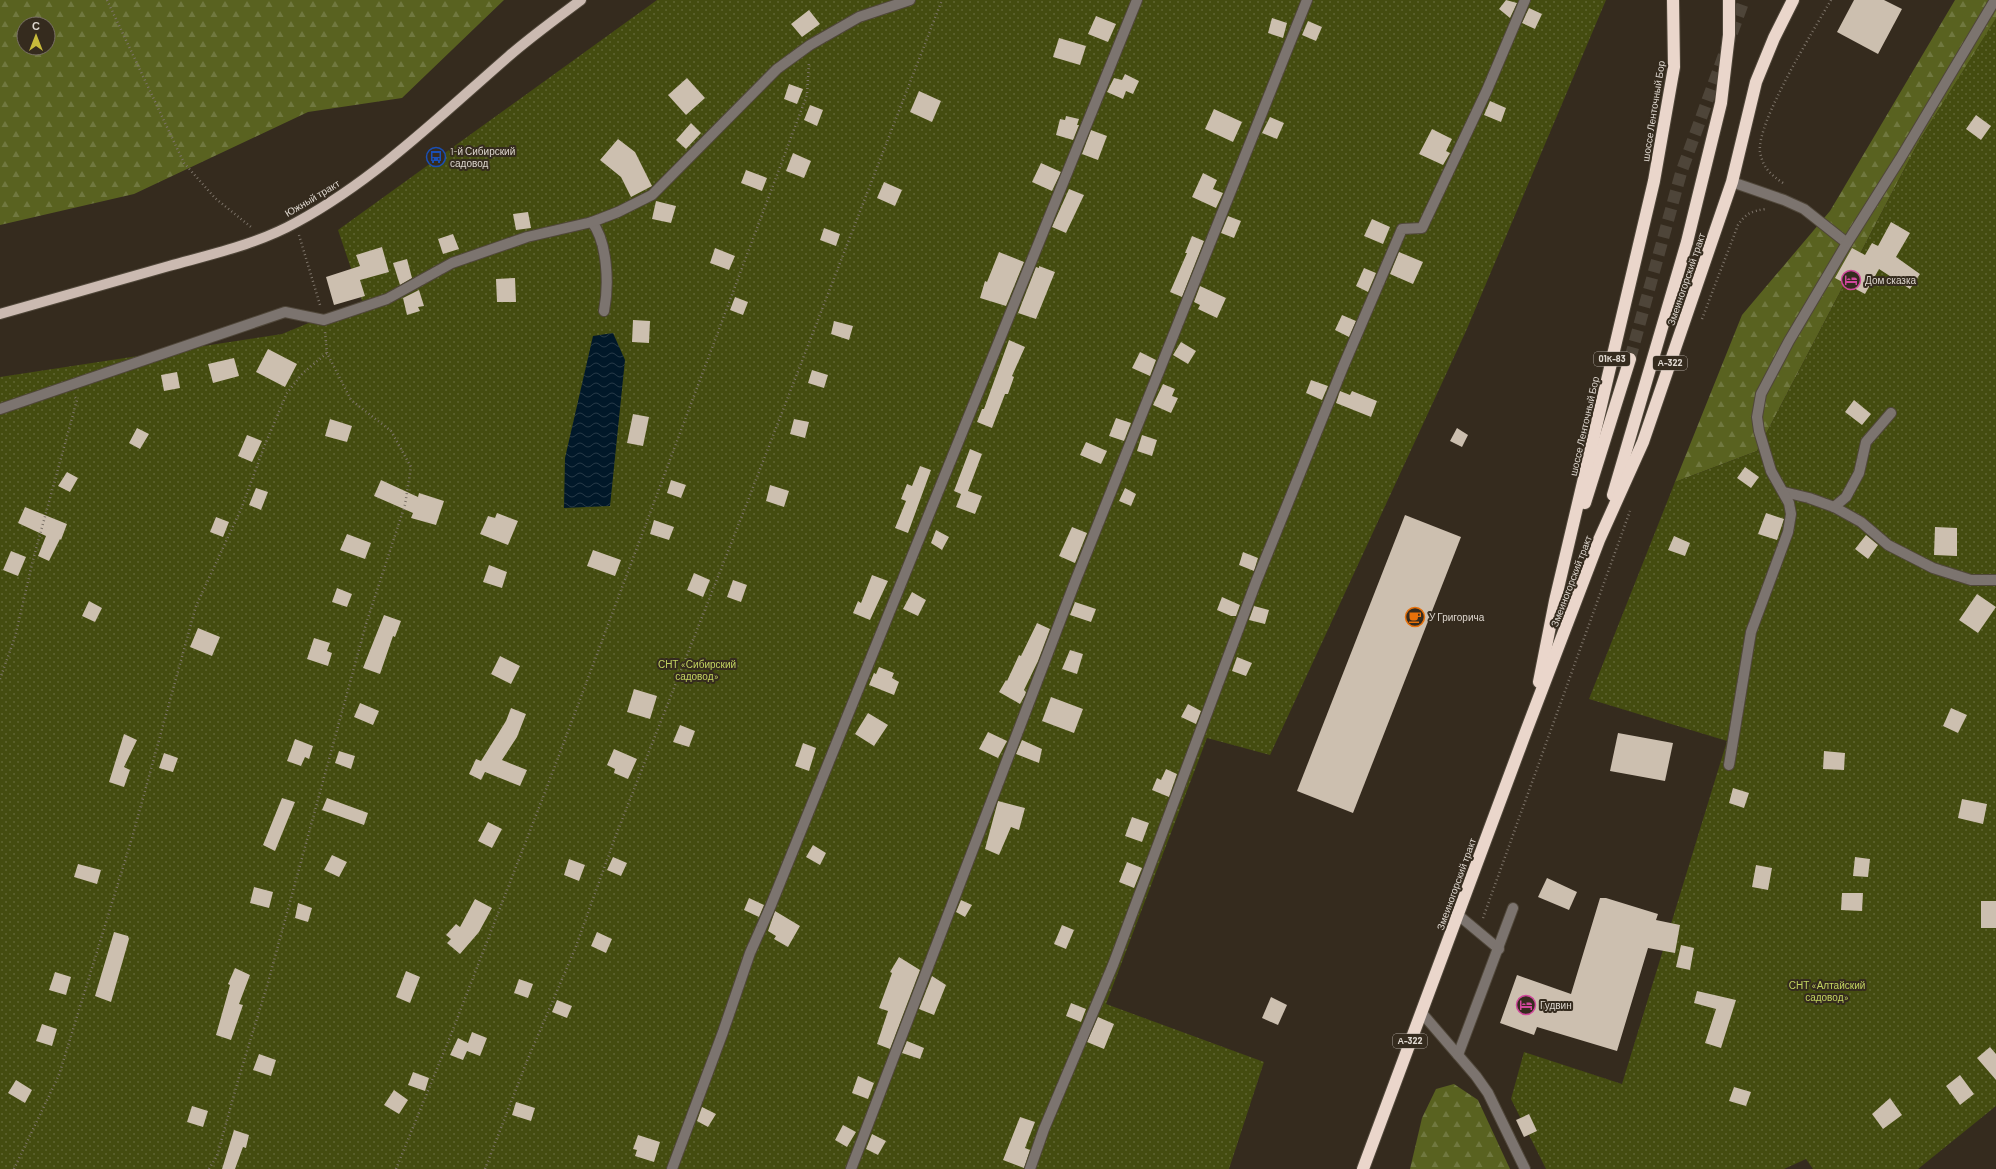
<svg xmlns="http://www.w3.org/2000/svg" width="1996" height="1169" viewBox="0 0 1996 1169" font-family="Barlow,sans-serif">
<defs>
<pattern id="forest-firs" width="22" height="20" patternUnits="userSpaceOnUse"><rect width="22" height="20" fill="#596220"/><path d="M5 1l3.5 6h-7zM16 11l3.5 6h-7z" fill="#70783f"/></pattern>
<pattern id="park-dots" width="8" height="8" patternUnits="userSpaceOnUse"><rect width="8" height="8" fill="#444c10"/><path d="M2 2h.1M6 6h.1" fill="none" stroke="#5f6532" stroke-width="1.8" stroke-linecap="round"/></pattern>
<pattern id="water-waves" width="16" height="10" patternUnits="userSpaceOnUse"><rect width="16" height="10" fill="#011829"/><path d="M0 5q4-4 8 0t8 0" fill="none" stroke="#263947"/></pattern>
</defs>
<rect width="100%" height="100%" fill="#352b1e"/>
<g fill="url(#forest-firs)" fill-rule="evenodd">
<path d="M0,0H504L402,98L308,112L134,194L0,225ZM24,24H48V48H24Z"/>
<polygon points="1955,0 1996,0 1996,19 1919,141 1757,451 1675,482 1742,315 1830,211"/>
<polygon points="1454,1084 1478,1100 1510,1169 1410,1169 1422,1118 1436,1089"/>
</g>
<g fill="url(#park-dots)">
<polygon points="657,0 1606,0 1466,331 1270,755 1207,738 1106,1004 1264,1062 1229,1169 0,1169 0,377 282,334 362,301 338,230"/>
<polygon points="1996,18 1996,1106 1918,1169 1813,1169 1806,1159 1784,1169 1546,1169 1511,1099 1524,1052 1622,1084 1727,741 1589,699 1675,482 1757,451 1919,141"/>
</g>
<polygon fill="url(#water-waves)" points="613,333 625,360 610,506 564,508 565,458 593,336"/>
<g fill="#ccbfaf">
<polygon points="1506,0 1517,3 1510,18 1499,9"/>
<polygon points="1854,0 1884,0 1902,9 1878,54 1837,32"/>
<polygon points="1529,8 1542,14 1535,29 1522,23"/>
<polygon points="809,10 820,24 802,37 791,24"/>
<polygon points="1096,16 1116,24 1108,42 1088,34"/>
<polygon points="1272,18 1287,23 1283,38 1268,33"/>
<polygon points="1308,21 1322,27 1316,41 1302,35"/>
<polygon points="1059,38 1086,46 1080,65 1053,57"/>
<polygon points="1125,74 1139,81 1133,94 1126,91 1123,99 1107,92 1114,78 1122,80"/>
<polygon points="687,78 705,98 686,115 668,95"/>
<polygon points="789,84 803,89 797,104 784,99"/>
<polygon points="919,91 941,101 932,122 910,112"/>
<polygon points="1490,101 1506,108 1501,122 1484,115"/>
<polygon points="810,105 823,110 817,126 804,120"/>
<polygon points="1214,109 1242,122 1233,142 1205,129"/>
<polygon points="1976,115 1991,126 1981,140 1966,129"/>
<polygon points="1066,116 1079,119 1077,125 1079,125 1073,140 1056,135 1060,119 1065,120"/>
<polygon points="1270,117 1284,123 1277,139 1262,133"/>
<polygon points="691,123 701,133 686,149 676,140"/>
<polygon points="1432,129 1452,139 1446,151 1450,153 1443,165 1419,154"/>
<polygon points="1091,130 1107,136 1098,160 1082,154"/>
<polygon points="618,139 635,152 652,186 631,197 621,177 600,160"/>
<polygon points="793,153 811,161 804,178 786,171"/>
<polygon points="1041,163 1061,172 1052,191 1032,182"/>
<polygon points="746,170 767,178 762,191 741,183"/>
<polygon points="1203,173 1217,180 1213,189 1223,193 1216,208 1192,197"/>
<polygon points="884,182 902,190 895,206 877,198"/>
<polygon points="1069,189 1084,195 1066,233 1052,227"/>
<polygon points="656,201 676,206 671,223 652,219"/>
<polygon points="528,212 531,228 516,230 513,214"/>
<polygon points="1228,216 1241,221 1234,238 1221,233"/>
<polygon points="1372,219 1390,227 1383,244 1364,236"/>
<polygon points="1891,222 1910,233 1896,257 1920,274 1910,289 1879,269 1865,294 1835,278 1852,248 1865,255 1872,243 1878,246"/>
<polygon points="824,228 840,234 836,246 820,240"/>
<polygon points="453,234 459,249 443,254 438,239"/>
<polygon points="1192,236 1204,241 1182,297 1170,292 1187,253 1185,253"/>
<polygon points="382,247 389,272 360,280 365,296 334,305 326,277 360,266 356,255"/>
<polygon points="715,248 735,256 729,270 710,263"/>
<polygon points="999,252 1024,262 1006,306 980,298 985,281 987,282"/>
<polygon points="1399,252 1423,262 1413,284 1390,274"/>
<polygon points="407,259 412,278 400,285 393,263"/>
<polygon points="1039,266 1055,272 1036,319 1018,313 1036,267 1039,268"/>
<polygon points="1364,268 1376,273 1368,292 1356,286"/>
<polygon points="515,278 516,302 497,302 496,279"/>
<polygon points="1200,286 1226,298 1217,318 1198,309 1200,305 1194,302"/>
<polygon points="419,290 424,306 418,307 420,311 407,315 403,298"/>
<polygon points="735,297 748,302 743,315 730,310"/>
<polygon points="1342,315 1356,321 1349,337 1335,330"/>
<polygon points="633,320 650,321 649,343 632,342"/>
<polygon points="834,321 853,326 849,340 831,334"/>
<polygon points="1009,340 1025,347 1012,376 1014,377 1008,394 1005,394 992,428 977,422 982,409 984,409"/>
<polygon points="1181,342 1196,351 1188,364 1173,355"/>
<polygon points="268,349 297,364 285,387 256,372"/>
<polygon points="1140,352 1156,360 1150,376 1132,368"/>
<polygon points="234,358 239,376 213,383 208,364"/>
<polygon points="812,370 828,375 824,388 808,383"/>
<polygon points="177,372 180,388 164,391 161,375"/>
<polygon points="1311,380 1328,386 1322,400 1306,393"/>
<polygon points="1163,384 1175,389 1172,396 1178,398 1171,413 1153,405"/>
<polygon points="1340,391 1350,395 1352,391 1377,401 1371,417 1336,403"/>
<polygon points="1854,400 1871,414 1862,425 1845,412"/>
<polygon points="633,414 649,417 643,446 627,443"/>
<polygon points="1116,418 1131,423 1124,441 1109,436"/>
<polygon points="330,419 352,426 347,442 325,436"/>
<polygon points="794,419 809,422 805,438 790,434"/>
<polygon points="137,428 149,434 140,449 129,443"/>
<polygon points="1457,428 1468,435 1462,447 1450,441"/>
<polygon points="247,435 262,441 252,462 238,456"/>
<polygon points="1142,435 1157,440 1152,456 1137,451"/>
<polygon points="1086,442 1107,451 1101,464 1080,455"/>
<polygon points="970,449 982,454 968,491 982,496 975,514 956,507 961,494 954,491"/>
<polygon points="920,466 931,470 908,533 895,528 906,501 901,499 907,484 912,486"/>
<polygon points="1745,467 1759,477 1751,488 1737,478"/>
<polygon points="67,472 78,478 70,492 58,486"/>
<polygon points="381,480 418,497 419,493 444,501 436,525 411,518 413,513 374,496"/>
<polygon points="671,480 686,485 681,498 667,493"/>
<polygon points="770,485 789,491 784,507 766,501"/>
<polygon points="256,488 268,492 261,510 249,505"/>
<polygon points="1125,488 1136,494 1131,506 1119,501"/>
<polygon points="25,507 67,524 61,540 60,539 49,561 38,556 46,536 18,523"/>
<polygon points="497,513 518,521 508,545 480,534 488,516 495,518"/>
<polygon points="1766,513 1784,519 1777,540 1758,534"/>
<polygon points="1405,515 1461,537 1353,813 1297,791"/>
<polygon points="216,517 229,522 223,537 210,532"/>
<polygon points="654,520 674,527 669,540 650,534"/>
<polygon points="1072,527 1087,533 1075,563 1059,556"/>
<polygon points="1935,527 1957,528 1957,556 1934,555"/>
<polygon points="936,530 949,537 942,550 931,543"/>
<polygon points="347,534 371,543 365,559 340,550"/>
<polygon points="1866,535 1878,545 1868,559 1855,549"/>
<polygon points="1674,536 1690,543 1685,556 1668,550"/>
<polygon points="593,550 621,560 615,576 587,566"/>
<polygon points="11,551 26,557 18,576 3,570"/>
<polygon points="1243,552 1258,558 1254,571 1239,565"/>
<polygon points="489,565 507,572 502,588 483,582"/>
<polygon points="694,573 710,580 703,597 687,590"/>
<polygon points="872,575 888,581 870,620 853,613 858,601 861,603"/>
<polygon points="733,580 747,585 741,602 727,597"/>
<polygon points="337,588 352,594 347,607 332,602"/>
<polygon points="912,592 926,600 918,616 903,609"/>
<polygon points="1977,594 1996,607 1978,633 1959,620"/>
<polygon points="1222,597 1240,605 1236,616 1231,616 1217,610"/>
<polygon points="89,601 102,608 95,622 82,616"/>
<polygon points="1075,602 1096,609 1091,622 1070,615"/>
<polygon points="1254,606 1269,610 1265,624 1249,620"/>
<polygon points="384,615 401,621 395,637 393,636 380,674 363,668"/>
<polygon points="1037,623 1050,629 1038,661 1024,690 1026,692 1025,695 1020,704 999,692 1006,680 1007,681 1019,655 1021,656"/>
<polygon points="198,628 220,637 212,656 190,647"/>
<polygon points="314,638 330,643 327,651 332,653 328,666 307,659"/>
<polygon points="1070,650 1083,654 1077,674 1062,669"/>
<polygon points="500,656 520,666 511,684 491,674"/>
<polygon points="1237,657 1252,663 1246,676 1232,671"/>
<polygon points="879,667 894,673 892,678 899,682 894,695 869,685 874,673 876,674"/>
<polygon points="634,689 657,696 650,719 627,712"/>
<polygon points="1051,697 1083,709 1074,733 1042,721"/>
<polygon points="360,703 379,711 373,725 354,717"/>
<polygon points="1188,704 1201,711 1196,724 1181,717"/>
<polygon points="511,708 526,714 517,737 502,760 527,770 520,786 485,772 481,780 469,774 476,759 481,761 506,721"/>
<polygon points="1951,708 1967,715 1958,733 1943,726"/>
<polygon points="868,713 888,725 874,746 855,734"/>
<polygon points="680,725 695,731 689,747 673,742"/>
<polygon points="988,732 1007,741 998,758 979,749"/>
<polygon points="1618,733 1673,743 1665,781 1610,771"/>
<polygon points="124,734 137,740 124,767 130,770 124,787 109,782"/>
<polygon points="295,739 313,746 309,759 305,757 301,766 287,761"/>
<polygon points="1022,740 1042,749 1039,763 1016,754"/>
<polygon points="803,743 816,748 809,771 795,766"/>
<polygon points="614,749 637,759 628,779 614,773 615,769 607,765"/>
<polygon points="339,751 355,756 351,769 335,763"/>
<polygon points="1824,751 1845,753 1844,770 1823,769"/>
<polygon points="164,753 178,758 173,772 159,768"/>
<polygon points="1166,769 1177,774 1169,797 1152,790 1157,778 1161,780"/>
<polygon points="1733,788 1749,793 1744,808 1729,803"/>
<polygon points="282,798 295,802 275,851 263,845"/>
<polygon points="327,798 368,813 364,825 322,810"/>
<polygon points="1962,799 1987,804 1983,824 1958,818"/>
<polygon points="998,801 1025,808 1019,830 1011,827 999,855 985,849"/>
<polygon points="1132,817 1149,823 1142,842 1125,836"/>
<polygon points="488,822 502,829 492,848 478,841"/>
<polygon points="813,845 826,853 820,865 806,857"/>
<polygon points="332,855 347,862 339,877 324,870"/>
<polygon points="613,857 627,863 621,876 607,870"/>
<polygon points="1855,857 1870,859 1868,877 1853,876"/>
<polygon points="569,859 585,865 579,881 564,875"/>
<polygon points="1127,862 1142,868 1134,888 1119,882"/>
<polygon points="78,864 101,870 97,884 74,877"/>
<polygon points="1756,865 1772,868 1768,890 1752,887"/>
<polygon points="1547,878 1577,892 1569,910 1538,897"/>
<polygon points="254,887 273,892 269,908 250,903"/>
<polygon points="1842,893 1863,893 1862,911 1841,910"/>
<polygon points="749,898 764,905 759,917 744,910"/>
<polygon points="1600,898 1606,898 1658,914 1656,920 1680,925 1675,953 1648,948 1617,1051 1537,1027 1534,1035 1500,1023 1517,975 1571,994"/>
<polygon points="475,899 492,908 479,932 460,954 447,943 451,939 446,935 456,924 460,927"/>
<polygon points="961,900 972,905 965,917 956,912"/>
<rect x="1981" y="901" width="15" height="27"/>
<polygon points="298,903 312,908 308,922 295,918"/>
<polygon points="775,911 800,926 788,947 774,939 776,936 768,931"/>
<polygon points="1062,925 1074,930 1066,949 1054,944"/>
<polygon points="114,932 128,936 129,939 111,1002 95,996"/>
<polygon points="597,932 612,939 606,953 591,946"/>
<polygon points="1681,945 1694,948 1690,970 1676,967"/>
<polygon points="899,957 920,970 890,1049 877,1044 888,1011 879,1008 892,973 890,972"/>
<polygon points="235,968 250,975 239,1004 243,1005 231,1040 216,1035 230,985 228,984"/>
<polygon points="406,971 420,977 410,1003 396,997"/>
<polygon points="55,972 71,977 66,995 49,990"/>
<polygon points="932,976 946,985 934,1015 919,1009"/>
<polygon points="519,979 533,984 528,998 514,993"/>
<polygon points="1697,991 1736,1000 1721,1048 1705,1043 1716,1009 1694,1003"/>
<polygon points="1271,997 1287,1005 1278,1025 1262,1018"/>
<polygon points="557,1000 572,1006 567,1018 552,1012"/>
<polygon points="1071,1003 1086,1009 1081,1022 1066,1016"/>
<polygon points="1098,1017 1114,1024 1104,1049 1087,1042"/>
<polygon points="42,1024 57,1029 52,1046 36,1041"/>
<polygon points="472,1032 487,1038 480,1056 467,1051 463,1060 450,1055 458,1038 468,1043"/>
<polygon points="907,1041 924,1048 920,1059 902,1053"/>
<polygon points="1990,1047 1996,1054 1996,1080 1977,1058"/>
<polygon points="259,1054 276,1060 271,1076 253,1070"/>
<polygon points="413,1072 429,1078 425,1091 408,1085"/>
<polygon points="1960,1075 1974,1094 1960,1105 1946,1086"/>
<polygon points="858,1076 874,1083 868,1099 852,1093"/>
<polygon points="16,1080 32,1090 25,1103 8,1093"/>
<polygon points="1734,1087 1751,1092 1746,1106 1729,1101"/>
<polygon points="394,1090 408,1100 399,1114 384,1105"/>
<polygon points="1890,1098 1902,1115 1883,1129 1872,1114"/>
<polygon points="516,1102 535,1108 531,1121 512,1115"/>
<polygon points="192,1106 208,1111 203,1127 187,1122"/>
<polygon points="702,1107 716,1114 708,1127 697,1121"/>
<polygon points="1529,1114 1537,1131 1524,1137 1516,1120"/>
<polygon points="1020,1117 1035,1122 1025,1148 1030,1150 1024,1168 1003,1160"/>
<polygon points="843,1125 856,1132 847,1147 835,1140"/>
<polygon points="234,1130 249,1135 246,1148 243,1147 235,1169 222,1169"/>
<polygon points="872,1134 886,1141 878,1155 866,1149"/>
<polygon points="638,1135 660,1142 654,1162 635,1156 637,1150 633,1149"/>
</g>
<g fill="none" stroke-linecap="round" stroke-linejoin="round">
<polyline stroke="#4e4539" stroke-width="12" stroke-dasharray="12 6" stroke-linecap="butt" points="1630,359 1681,173 1744,0"/>
<g stroke="#50473a" stroke-width="12">
<g id="minor">
<polyline points="1732,182 1784,200 1804,209 1847,243"/>
<path d="M592,222C608,243 609,286 604,311"/>
<polyline points="0,409 285,312 324,320 387,299 452,263 527,237 592,222 618,212 652,195 777,69 810,45 859,17 910,0"/>
<polyline points="1784,492 1809,498 1834,507 1861,522 1888,545 1933,568 1971,580 1996,580"/>
<polyline points="1834,507 1846,497 1859,473 1866,442 1891,413"/>
<polyline points="1729,765 1751,632 1788,532 1791,514 1789,503 1771,471 1759,431 1757,417 1761,394 1789,341 1847,243 1900,159 1995,0"/>
<polyline points="1457,914 1499,949"/>
<polyline points="1421,1012 1476,1076 1488,1093 1525,1169"/>
<polyline points="1458,1055 1513,908"/>
<polyline points="672,1169 723,1032 750,953 769,910 1137,0"/>
<polyline points="851,1169 1075,582 1307,0"/>
<polyline points="1030,1169 1044,1129 1113,965 1256,582 1343,367 1402,229 1422,228 1487,90 1525,0"/>
</g>
</g>
<g stroke="#50473a" stroke-width="12">
<path id="major" d="M0,314C56,298 113,282 169,266C212,254 258,244 297,222C376,179 441,115 509,56C532,36 557,18 581,0"/>
</g>
<g stroke="#50473a" stroke-width="14">
<g id="highway">
<polyline points="1613,495 1687,242"/>
<polyline points="1585,503 1630,359"/>
<polyline points="1539,682 1555,601 1654,181 1674,67 1673,0"/>
<polyline points="1363,1169 1525,734 1599,540 1643,442 1732,182 1756,82 1774,38 1793,0"/>
</g>
</g>
<g stroke="#7d7469" stroke-width="2.5" stroke-dasharray="1 3" stroke-linecap="butt">
<polyline points="107,0 184,163 215,198 251,227"/>
<path d="M1783,183C1771,175 1763,168 1760,152C1756,123 1815,28 1831,0"/>
<polyline points="299,235 320,305"/>
<path d="M1702,319L1738,225C1746,213 1752,211 1766,209"/>
<polyline points="0,679 15,637 33,560 77,400 75,397"/>
<polyline points="1483,918 1630,511"/>
<polyline points="14,1169 59,1075 132,838 196,606 242,507 264,447 287,393 303,373 327,353"/>
<polyline points="209,1169 217,1156 239,1077 267,986 366,624 405,505 411,467 391,431 351,400 327,353 325,332"/>
<polyline points="396,1169 452,1032 552,774 807,95 809,62"/>
<polyline points="485,1169 527,1061 575,949 616,835 738,526 942,0"/>
</g>
<use href="#minor" stroke="#7c746f" stroke-width="10"/>
<use href="#major" stroke="#cbbab1" stroke-width="10"/>
<use href="#highway" stroke="#ead6cb" stroke-width="12"/>
<g stroke="#50473a" stroke-width="14" stroke-linecap="butt">
<polyline id="highway-bridge" points="1687,242 1721,103 1729,35 1729,0"/>
</g>
<use href="#highway-bridge" stroke="#ead6cb" stroke-width="12"/>
</g>
<defs>
<g id="bus-ring" transform="scale(1)"><circle r="9.5" fill="#352b1e" stroke="#1a4fb4" stroke-width="1.5"/><path d="M-5-6H5V4H4V6H2V4H-2V6H-4V4H-5ZM-3.5-4V0h7V-4ZM-3.5 1.2v1.5H-2V1.2ZM2 1.2v1.5H3.5V1.2Z" fill="#1a4fb4"/></g>
<g id="hotel-ring" transform="scale(1)"><circle r="9.5" fill="#352b1e" stroke="#d1479c" stroke-width="1.5"/><path d="M-6-4.5h1.5V1H6V5H4.5V3h-9V5H-6ZM-4 0a1.8 1.8 0 1 1 3.6 0ZM.5 0V-2.5h3Q6-2.5 6 0Z" fill="#d1479c"/></g>
<g id="cafe-ring" transform="scale(1)"><circle r="9.5" fill="#352b1e" stroke="#e8710a" stroke-width="1.5"/><path d="M-5.5-4.5H6V0H3Q3 3.5 0 3.5H-2.5Q-5.5 3.5-5.5 0ZM3-3.2v2h1.7v-2ZM-6 4.5H4V6H-6Z" fill="#e8710a"/></g>
</defs>
<g fill-rule="evenodd">
<use href="#bus-ring" x="436" y="157"/>
<use href="#hotel-ring" x="1851" y="280"/>
<use href="#cafe-ring" x="1415" y="617"/>
<use href="#hotel-ring" x="1526" y="1005"/>
</g>
<g text-anchor="middle" stroke-width="4" stroke-linejoin="round" paint-order="stroke">
<g fill="#352b1e" stroke="#aba39a" stroke-width="1">
<rect x="1594" y="352" width="36" height="14" rx="3"/>
<rect x="1653" y="356" width="34" height="14" rx="3"/>
<rect x="1393" y="1034" width="34" height="14" rx="3"/>
</g>
<g font-size="9" font-weight="bold" fill="#ded7cf">
<text x="1612" y="362">01К-83</text>
<text x="1670" y="366">А-322</text>
<text x="1410" y="1044">А-322</text>
</g>
<g font-size="10" fill="#ded7cf" stroke="#352b1e">
<text transform="translate(1653 111) rotate(-81)" y="4">шоссе Ленточный Бор</text>
<text transform="translate(312 198) rotate(-31)" y="4">Южный тракт</text>
<text transform="translate(1686 279) rotate(-71)" y="4">Змеиногорский тракт</text>
<text transform="translate(1584 426) rotate(-77)" y="4">шоссе Ленточный Бор</text>
<text transform="translate(1571 581) rotate(-69)" y="4">Змеиногорский тракт</text>
<text transform="translate(1456 884) rotate(-70)" y="4">Змеиногорский тракт</text>
</g>
<g font-size="10" fill="#ded7cf" stroke="#352b1e" text-anchor="start">
<text x="450" y="155">1-й Сибирский<tspan x="450" dy="12">садовод</tspan></text>
<text x="1865" y="284">Дом сказка</text>
<text x="1429" y="621">У Григорича</text>
<text x="1540" y="1009">Гудвин</text>
</g>
<g font-size="10" fill="#c3d560" stroke="#352b1e">
<text x="697" y="668">СНТ «Сибирский<tspan x="697" dy="12">садовод»</tspan></text>
<text x="1827" y="989">СНТ «Алтайский<tspan x="1827" dy="12">садовод»</tspan></text>
</g>
</g>
<g transform="translate(36 36)"><circle r="19" fill="#352b1e" stroke="#797065"/>
<path d="M0-3L7 15L0 10L-7 15Z" fill="#c8bb3b"/>
<text y="-6" font-size="11" font-weight="bold" text-anchor="middle" fill="#ded7cf">С</text>
</g>
</svg>
